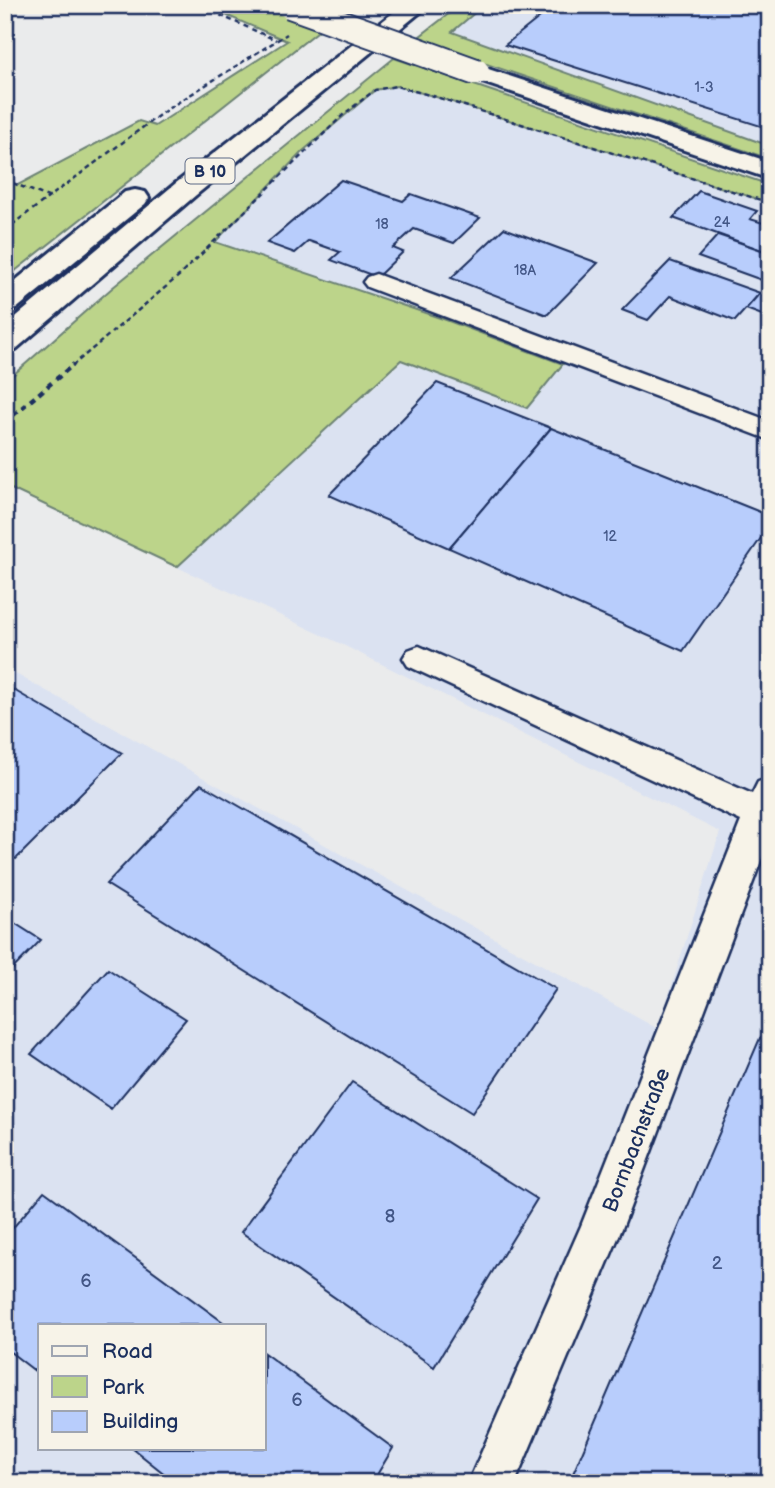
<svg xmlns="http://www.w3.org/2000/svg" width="775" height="1488" viewBox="0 0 775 1488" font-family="'Balsamiq Sans',sans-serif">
<rect width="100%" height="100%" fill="#eaebec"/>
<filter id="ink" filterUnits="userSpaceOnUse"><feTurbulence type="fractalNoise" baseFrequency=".0143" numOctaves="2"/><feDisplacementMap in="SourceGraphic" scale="14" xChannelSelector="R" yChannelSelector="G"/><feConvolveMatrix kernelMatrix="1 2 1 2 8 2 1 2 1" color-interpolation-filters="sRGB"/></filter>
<g filter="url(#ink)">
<g fill="#dbe2f1" fill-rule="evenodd">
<polygon points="484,5 770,5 770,146 452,32"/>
<path d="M396,86L770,203V1483H5V668L658,1029L720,832L337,642L177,567L446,321L214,242L344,114L375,90ZM40,1325H264V1448H40Z"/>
</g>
<g fill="#bcd48a" stroke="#6c8274" stroke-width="2">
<polygon points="202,5 261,5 322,28 5,279 5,180 18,185 139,121 155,126 287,41"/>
<polygon points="460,5 484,5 452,32 770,146 770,159 415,40"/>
<polygon points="394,58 770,185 770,203 433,96 396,86 375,90 303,151 215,242 446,320 563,364 527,408 401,360 177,567 5,486 5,382 112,288"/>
</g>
<g fill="#b8cdfc" stroke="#1b2f5e" stroke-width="2">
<polygon points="555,5 770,5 770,129 505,45"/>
<polygon points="341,180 403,201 411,194 480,218 454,243 414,229 393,248 403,252 377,277 331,260 340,252 309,241 295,253 267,243"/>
<polygon points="699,191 757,211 750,219 770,225 770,253 673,218"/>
<polygon points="504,228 598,263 547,315 451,278"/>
<polygon points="718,235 770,253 770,283 698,257"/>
<polygon points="670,261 760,293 735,321 670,296 648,320 622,310"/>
<polygon points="760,293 770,297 770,318 746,309"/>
<polygon points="437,383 551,428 449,548 329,495"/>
<polygon points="551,428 770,516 770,525 683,651 449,548"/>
<polygon points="5,685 122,753 16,859 5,852"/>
<polygon points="201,784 556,989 472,1113 106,884"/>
<polygon points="5,917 41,940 5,977"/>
<polygon points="108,969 186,1019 111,1109 31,1054"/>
<polygon points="760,1038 770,1043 770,1483 569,1483"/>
<polygon points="352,1082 537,1199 434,1367 241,1232"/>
<polygon points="44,1191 227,1325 40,1325 40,1375 5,1348 5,1237"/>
<polygon points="264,1353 393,1448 372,1483 176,1483 132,1448 264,1448"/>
</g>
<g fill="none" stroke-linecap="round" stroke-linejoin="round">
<g stroke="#1b2f5e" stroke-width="5">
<g id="minor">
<polygon points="376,274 770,421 770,440 367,287 363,282 367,277"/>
<polygon points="419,646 752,794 758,782 770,778 770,837 623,1226 515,1483 468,1483 581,1226 741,821 408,666 403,658 408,650"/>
</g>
</g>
<g stroke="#1b2f5e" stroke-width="6">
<polygon id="major" points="476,65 770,162 770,179 467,77 464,72 467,67"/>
</g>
<g stroke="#1b2f5e" stroke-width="6">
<g id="highway">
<polygon points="403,5 429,5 196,195 16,349 5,351 5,326 176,183"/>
<polygon points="135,190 145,192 149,198 145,204 15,310 5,313 5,289 125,192"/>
</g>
</g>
<g stroke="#1b2f5e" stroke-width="2.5" stroke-dasharray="5 3.5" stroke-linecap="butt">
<polyline points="197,5 276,40"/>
<polyline points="5,180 48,197"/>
<polyline points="5,230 166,110 287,34"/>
<polyline points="72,366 180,275 344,114 375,90 396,86 433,96 770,203"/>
</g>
<polyline stroke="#1b2f5e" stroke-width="4.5" stroke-dasharray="6 5" stroke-linecap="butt" points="5,422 74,364"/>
<use href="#minor" fill="#f7f3e8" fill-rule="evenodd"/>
<use href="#major" fill="#f7f3e8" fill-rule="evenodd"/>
<use href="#highway" fill="#f7f3e8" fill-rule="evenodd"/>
<g stroke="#1b2f5e" stroke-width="30" stroke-linecap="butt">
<polyline id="major-bridge" points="290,5 476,72"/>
</g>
<use href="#major-bridge" stroke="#f7f3e8" stroke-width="26"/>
</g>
</g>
<g text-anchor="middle" stroke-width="5" stroke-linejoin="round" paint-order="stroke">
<g font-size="14" fill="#425686">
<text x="704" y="92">1-3</text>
<text x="722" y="227">24</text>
<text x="382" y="229">18</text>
<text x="525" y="275">18A</text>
<text x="610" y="541">12</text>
</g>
<rect fill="#f7f3e8" stroke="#5d6a87" stroke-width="2" x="185.5" y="158.5" width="49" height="25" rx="5"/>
<g font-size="16" font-weight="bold" fill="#1b2f5e">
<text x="210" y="177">B 10</text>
</g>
<g font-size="18" fill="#425686">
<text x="390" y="1222">8</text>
<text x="717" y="1269">2</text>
<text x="86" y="1287">6</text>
<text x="297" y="1406">6</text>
</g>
<g font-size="21" fill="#1b2f5e" stroke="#f7f3e8">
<text transform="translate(636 1140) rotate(-69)" y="7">Bornbachstraße</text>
</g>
</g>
<rect width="775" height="1488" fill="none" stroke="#f7f3e8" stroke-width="28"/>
<rect x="14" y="14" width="747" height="1460" fill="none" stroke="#1b2f5e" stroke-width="2.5" filter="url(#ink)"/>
<rect x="38" y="1324" width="228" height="126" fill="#f7f3e8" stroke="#9fa5b1" stroke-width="2"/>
<rect x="52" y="1346" width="35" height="10" fill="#f7f3e8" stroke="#9fa5b1" stroke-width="2"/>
<text x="102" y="1358" font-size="21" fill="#1b2f5e">Road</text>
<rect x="52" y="1376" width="35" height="21" fill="#bcd48a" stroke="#9fa5b1" stroke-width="2"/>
<text x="102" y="1394" font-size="21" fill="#1b2f5e">Park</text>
<rect x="52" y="1411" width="35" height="21" fill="#b8cdfc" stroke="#9fa5b1" stroke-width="2"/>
<text x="102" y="1428" font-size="21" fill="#1b2f5e">Building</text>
</svg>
